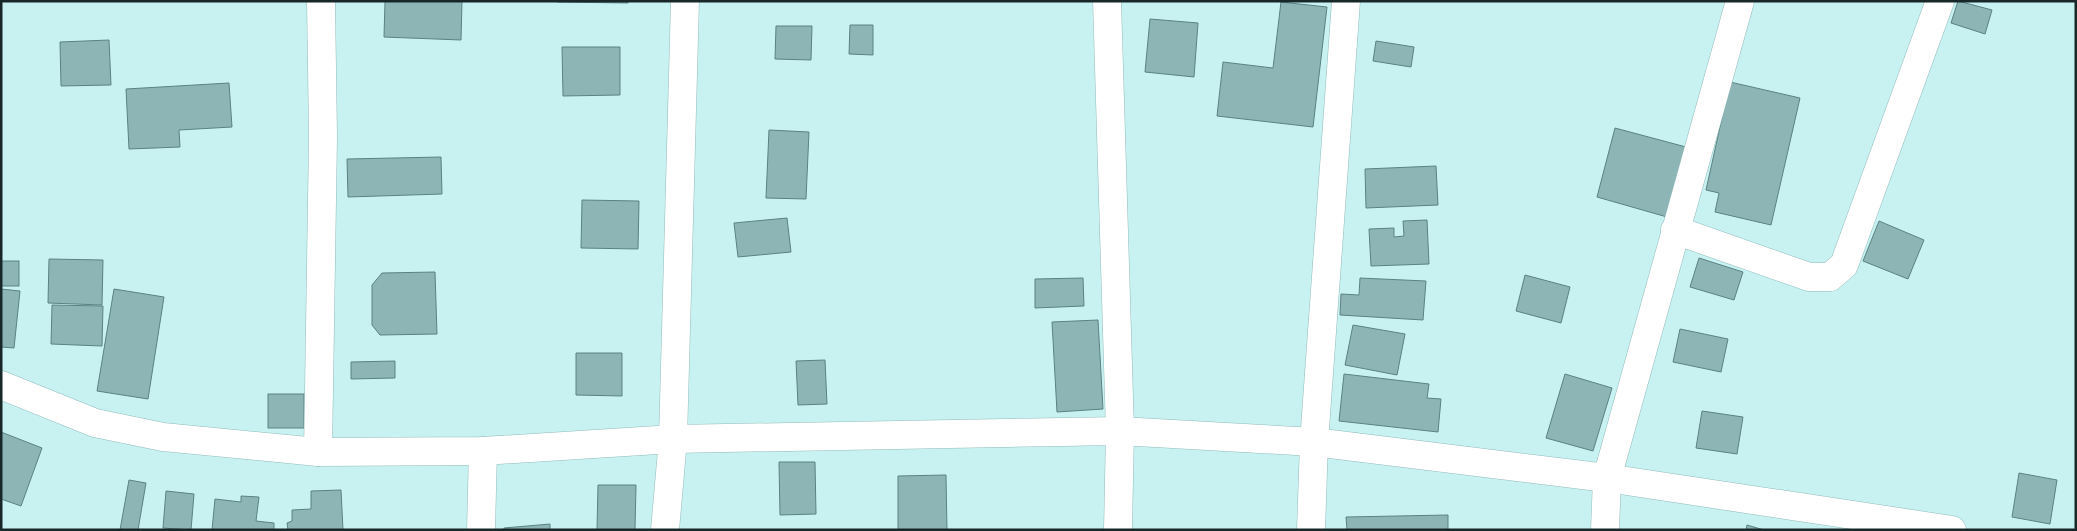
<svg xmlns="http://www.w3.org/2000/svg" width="2077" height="531" viewBox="0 0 2077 531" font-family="'PT Sans Narrow',sans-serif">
<rect width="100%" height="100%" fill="#c8f2f2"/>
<g fill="#8db5b5" stroke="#5b8282">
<polygon points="385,1 462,1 461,40 384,37"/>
<polygon points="557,1 628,1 628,3 557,2"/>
<polygon points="1958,1 1992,10 1985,34 1951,23"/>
<polygon points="1281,2 1327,7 1313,127 1217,116 1223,62 1273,68"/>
<polygon points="1150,19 1198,23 1194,77 1145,72"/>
<polygon points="850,25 873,25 873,55 849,54"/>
<polygon points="776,26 812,26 811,60 775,59"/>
<polygon points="109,40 111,85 61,86 60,42"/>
<polygon points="1376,41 1414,47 1411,67 1373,61"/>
<polygon points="562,47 620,47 620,95 563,96"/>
<polygon points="1730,82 1800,98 1771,225 1715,212 1719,193 1706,190"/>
<polygon points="229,83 232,127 179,130 180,147 129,149 126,89"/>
<polygon points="1615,128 1686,147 1667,217 1597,197"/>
<polygon points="769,130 809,132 806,199 766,198"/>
<polygon points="441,157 442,194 348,197 347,159"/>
<polygon points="1436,166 1438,205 1366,208 1365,169"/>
<polygon points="582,200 639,201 638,249 581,248"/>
<polygon points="787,218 791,252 738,257 734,223"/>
<polygon points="1427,220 1429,264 1371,266 1369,229 1394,228 1394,237 1404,236 1403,221"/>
<polygon points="1879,221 1924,240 1908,279 1863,261"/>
<polygon points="1699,258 1743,272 1734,300 1690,287"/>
<polygon points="49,259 103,260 102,305 48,303"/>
<rect x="1" y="261" width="18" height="25"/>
<polygon points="435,272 437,334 380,335 372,325 372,285 382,273"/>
<polygon points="1525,275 1570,287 1561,323 1516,311"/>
<polygon points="1083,278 1084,306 1035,308 1035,279"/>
<polygon points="1360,278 1426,281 1423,320 1340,315 1341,294 1359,295"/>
<polygon points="1,289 20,291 14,348 1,347"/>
<polygon points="114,289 164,297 148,399 97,391"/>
<polygon points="52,305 103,306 102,346 51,344"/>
<polygon points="1098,320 1103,409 1057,412 1052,322"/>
<polygon points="1353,325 1405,334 1397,375 1345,365"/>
<polygon points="1680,329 1728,339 1721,372 1673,362"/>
<polygon points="576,353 622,353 622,396 576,395"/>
<polygon points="825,360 827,404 798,405 796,361"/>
<polygon points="395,361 395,378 351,379 351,362"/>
<polygon points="1344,374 1429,384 1427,398 1441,399 1438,432 1339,421"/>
<polygon points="1565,374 1612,388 1593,451 1546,438"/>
<rect x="268" y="394" width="36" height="34"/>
<polygon points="1702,411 1743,417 1737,454 1696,448"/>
<polygon points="1,432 42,448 21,506 1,499"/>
<polygon points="779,462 815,462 816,514 780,515"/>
<polygon points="2019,473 2057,480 2050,524 2012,517"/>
<polygon points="946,475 947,530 898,530 898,476"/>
<polygon points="129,480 146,483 138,530 120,530"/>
<polygon points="598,485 636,485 635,530 597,530"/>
<polygon points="341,490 343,530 288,530 287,523 292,521 292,510 311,509 311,491"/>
<polygon points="166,491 194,494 191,530 163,528"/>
<polygon points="241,496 259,497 256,521 274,523 274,530 212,530 215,499 241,502"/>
<polygon points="1448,515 1448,530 1347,530 1346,517"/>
<polygon points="550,524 550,530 504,530 504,528"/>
<polygon points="1747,525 1764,530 1746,530"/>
</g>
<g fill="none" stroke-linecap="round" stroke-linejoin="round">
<g stroke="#92bbbb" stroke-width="29">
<g id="minor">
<polyline points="1107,1 1120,431 1118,530"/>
<polyline points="1675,230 1809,277 1830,277 1844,265 1940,1"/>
<polyline points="1,385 95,423 163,437 318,452 483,451 673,439 1120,431 1314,442 1607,478 1952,530"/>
<polyline points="318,452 323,137 321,1"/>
<polyline points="481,530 483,451"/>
<polyline points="665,530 673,439 685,1"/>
<polyline points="1311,530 1314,442 1346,1"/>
<polyline points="1605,530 1607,478 1740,1"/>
</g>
</g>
<use href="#minor" stroke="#fff" stroke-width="28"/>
</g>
<rect width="2077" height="531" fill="none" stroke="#182829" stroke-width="5"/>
</svg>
